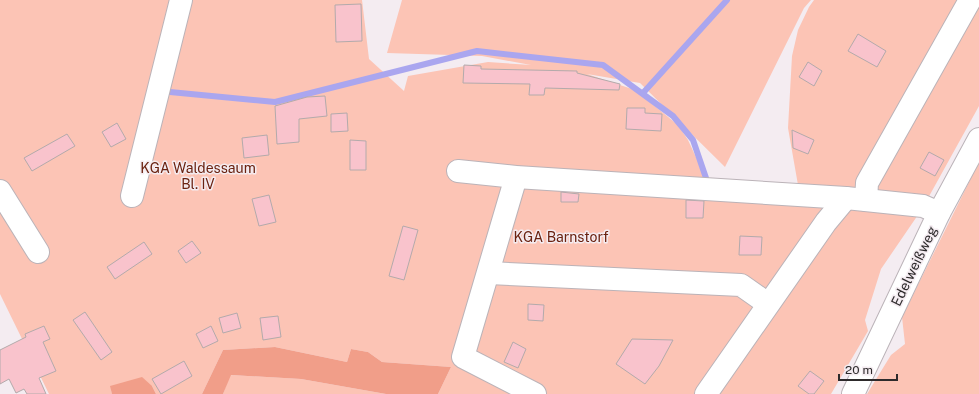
<svg xmlns="http://www.w3.org/2000/svg" width="979" height="394" viewBox="0 0 979 394" font-family="'Public Sans',sans-serif">
<rect width="100%" height="100%" fill="#f4ecf1"/>
<g fill="#fcc4b5">
<polygon points="0,0 362,0 369,59 404,91 408,76 488,62 531,65 482,56 387,53 402,0 811,0 804,8 725,167 640,83 587,74 635,90 678,125 688,140 707,181 798,185 788,128 792,56 798,30 809,7 814,0 979,0 979,106 922,209 881,269 865,320 868,331 831,394 438,394 451,367 382,362 368,352 351,349 347,362 275,347 223,350 202,394 156,394 152,386 111,386 112,394 49,394 0,294"/>
<polygon points="979,162 979,394 867,394 891,355 905,344 902,317"/>
<polygon points="230,375 301,379 386,394 223,394"/>
</g>
<g fill="#f19e89">
<polygon points="275,347 347,362 351,349 368,352 382,362 451,367 438,394 386,394 301,379 231,375 223,394 202,394 223,350"/>
<polygon points="142,377 152,386 156,394 112,394 110,386"/>
</g>
<g fill="none" stroke-linecap="round" stroke-linejoin="round">
<g stroke="#aaa6ef" stroke-width="6">
<polyline points="170,92 275,102 477,51 603,65 673,116 693,140 706,178"/>
<polyline points="643,93 727,0"/>
</g>
</g>
<g fill="#f9c3cc" stroke="#b3aaab">
<polygon points="361,4 362,41 336,42 335,5"/>
<polygon points="858,34 886,51 877,67 848,51"/>
<polygon points="808,62 822,71 814,86 799,77"/>
<polygon points="464,65 481,66 481,69 577,71 577,73 620,84 619,90 545,88 544,95 529,95 530,84 463,83"/>
<polygon points="325,96 327,116 299,119 299,142 277,144 275,106 307,97"/>
<polygon points="627,108 645,108 645,113 662,114 661,131 626,129"/>
<polygon points="347,113 348,131 331,132 331,114"/>
<polygon points="117,123 126,139 111,147 102,132"/>
<polygon points="792,130 814,140 808,154 793,148"/>
<polygon points="67,134 75,146 32,171 24,158"/>
<polygon points="267,135 269,155 244,158 242,138"/>
<polygon points="350,140 366,141 366,170 350,170"/>
<polygon points="929,152 944,160 935,176 920,168"/>
<polygon points="561,192 579,194 578,202 561,202"/>
<polygon points="269,195 276,222 259,226 252,199"/>
<polygon points="686,200 704,201 703,218 686,218"/>
<polygon points="403,226 418,230 404,280 389,276"/>
<polygon points="740,236 762,237 761,255 739,255"/>
<polygon points="192,241 201,253 186,263 178,251"/>
<polygon points="144,242 152,254 115,279 107,267"/>
<polygon points="528,304 544,305 543,321 528,320"/>
<polygon points="85,312 112,352 101,360 73,320"/>
<polygon points="237,313 241,328 223,333 219,318"/>
<polygon points="278,316 281,337 263,340 260,318"/>
<polygon points="44,326 50,339 43,342 56,371 39,378 46,394 27,394 24,389 16,393 9,379 0,384 0,350 26,337 25,334"/>
<polygon points="211,326 218,341 203,348 196,334"/>
<polygon points="632,339 673,340 659,366 645,384 616,364"/>
<polygon points="513,342 526,349 518,368 504,362"/>
<polygon points="184,361 192,376 161,394 152,379"/>
<polygon points="810,371 824,381 814,394 809,394 798,386"/>
</g>
<g fill="none" stroke-linecap="round" stroke-linejoin="round">
<g stroke="#bbb3b8" stroke-width="24">
<g id="minor">
<polyline points="458,171 516,177 846,198 923,206 939,213"/>
<polyline points="516,177 463,357 535,394"/>
<polyline points="0,191 38,252"/>
<polyline points="132,196 181,0"/>
<polyline points="866,200 867,183 970,0"/>
<polyline points="489,273 741,285 768,304"/>
<polyline points="706,394 826,222 846,198"/>
<polyline points="853,394 939,213 979,139"/>
</g>
</g>
<use href="#minor" stroke="#fff" stroke-width="22"/>
</g>
<g text-anchor="middle" stroke-width="3" stroke-linejoin="round" paint-order="stroke">
<g font-size="14" fill="#6b2210" stroke="#f4ecf1">
<text x="198" y="173">KGA Waldessaum<tspan x="198" dy="16">Bl. IV</tspan></text>
<text x="561" y="242">KGA Barnstorf</text>
</g>
<g font-size="14" fill="#2d2a2b" stroke="#f4ecf1">
<text transform="translate(914 266) rotate(-64)" y="5">Edelweißweg</text>
</g>
</g>
<path d="M839 374v6h58v-6" fill="none" stroke="#2d2a2b" stroke-width="2"/>
<text x="845" y="374" font-size="12" fill="#2d2a2b" stroke="#f4ecf1" stroke-width="3" paint-order="stroke">20 m</text>
</svg>
